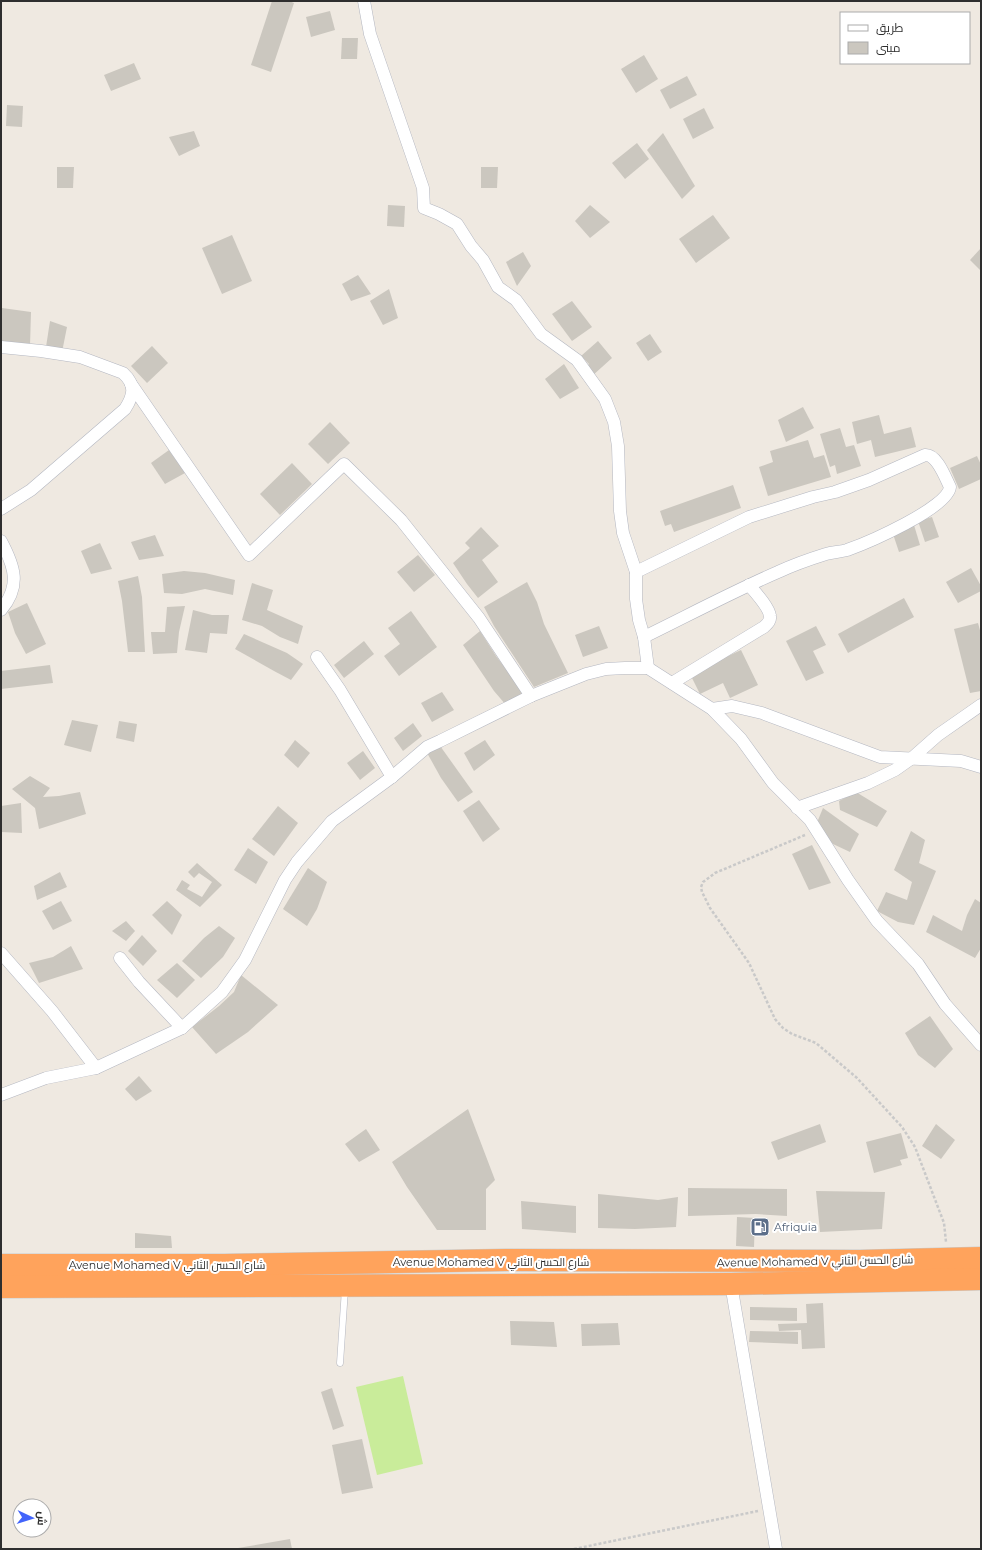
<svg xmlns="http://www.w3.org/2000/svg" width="982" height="1550" viewBox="0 0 982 1550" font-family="Montserrat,Cairo,sans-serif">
<rect width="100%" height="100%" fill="#efe9e1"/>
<polygon fill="#c9ec9a" points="403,1376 423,1464 377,1475 356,1387"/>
<g fill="#cbc7bf">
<polygon points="272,1 289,1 294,3 271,72 251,65"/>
<polygon points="330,11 335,30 311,37 306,17"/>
<polygon points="342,38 358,38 357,59 341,59"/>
<polygon points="644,55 658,79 636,93 621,69"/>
<polygon points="134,63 141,79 111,91 104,75"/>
<polygon points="687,76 697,95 670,109 660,90"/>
<polygon points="7,105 23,106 22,127 6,126"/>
<polygon points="704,108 714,128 693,139 683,119"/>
<polygon points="194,131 200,146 179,156 169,137"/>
<polygon points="663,133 695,186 682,199 647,150"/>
<polygon points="637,143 649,159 625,179 612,163"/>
<polygon points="57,167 74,167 73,188 57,188"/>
<polygon points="481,167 498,167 497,188 481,188"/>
<polygon points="388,205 405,206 404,227 387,226"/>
<polygon points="590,205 610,222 590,238 575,221"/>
<polygon points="713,215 730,238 696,263 679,239"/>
<polygon points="232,235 252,281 222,294 202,248"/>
<polygon points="981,248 981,271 970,260"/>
<polygon points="523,252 531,266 517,286 506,262"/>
<polygon points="358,275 371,294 351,301 342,284"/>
<polygon points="389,289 398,318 383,325 370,301"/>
<polygon points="572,301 592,327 572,341 552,314"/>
<polygon points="2,308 31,312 30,346 1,342"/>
<polygon points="50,321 67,327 62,352 46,347"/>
<polygon points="650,334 662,352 648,361 636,343"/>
<polygon points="598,341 612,358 592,376 585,368 589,364 581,356"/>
<polygon points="152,346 168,363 147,383 131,366"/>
<polygon points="564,364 579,388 560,399 545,379"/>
<polygon points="803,407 814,428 786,442 778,420"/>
<polygon points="879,415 884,434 911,427 916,447 875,457 871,440 857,444 852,422"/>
<polygon points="330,422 350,443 328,464 308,444"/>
<polygon points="840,428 846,447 854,445 861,466 837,474 835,465 830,467 820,434"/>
<polygon points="808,440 814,458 824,455 831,477 768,496 759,467 773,462 770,451"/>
<polygon points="169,450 185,473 165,484 151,463"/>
<polygon points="977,456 981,465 981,479 959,489 950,468"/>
<polygon points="292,463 312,484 280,515 260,494"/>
<polygon points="733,485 741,508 674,532 671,524 665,526 660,511"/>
<polygon points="932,517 939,537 925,542 918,521"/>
<polygon points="914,525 920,545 899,552 892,531"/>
<polygon points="481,527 499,546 482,560 498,582 478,598 467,584 453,563 470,548 465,543"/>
<polygon points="155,535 164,556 139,560 131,542"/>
<polygon points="100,543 112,569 91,574 81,551"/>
<polygon points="418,555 435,575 414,592 397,572"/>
<polygon points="971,568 981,586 981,591 958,603 946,582"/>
<polygon points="184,571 205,573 235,580 233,595 205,589 182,594 164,593 162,574"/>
<polygon points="138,576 142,597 145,652 128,652 122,601 118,581"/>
<polygon points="527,582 537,602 544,624 568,673 534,687 494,626 484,607"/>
<polygon points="252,583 273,590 267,610 303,626 298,644 280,637 262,626 242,620"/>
<polygon points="904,598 914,617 848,653 838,634"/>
<polygon points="27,603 46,644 26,654 15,633 8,612"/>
<polygon points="185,606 179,632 177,653 153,654 151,632 165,632 167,607"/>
<polygon points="193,610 212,615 229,615 227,634 210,633 207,653 185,650"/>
<polygon points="411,611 437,647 399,676 384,656 400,644 388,628"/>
<polygon points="978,623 981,634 981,691 970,693 954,629"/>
<polygon points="599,626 608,648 583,657 575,635"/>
<polygon points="816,626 826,645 813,651 824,673 806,681 786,641"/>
<polygon points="480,631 496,656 524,693 506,705 494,691 463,645"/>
<polygon points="244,634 287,653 303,664 291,680 274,671 235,649"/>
<polygon points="364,641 374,654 344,678 334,665"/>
<polygon points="741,650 758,685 730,698 723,683 700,694 690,674"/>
<polygon points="50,665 53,683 1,689 1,671"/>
<polygon points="442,692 454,710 432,722 421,703"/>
<polygon points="72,720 98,725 91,752 64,745"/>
<polygon points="119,721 137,724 134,742 116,738"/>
<polygon points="413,723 422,736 403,751 394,738"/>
<polygon points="295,740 310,753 298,768 284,755"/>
<polygon points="485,740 495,755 474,771 464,753"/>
<polygon points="438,743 473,792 458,802 441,778 426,751"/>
<polygon points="363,751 375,768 360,780 347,763"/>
<polygon points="30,776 50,788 43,797 59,796 80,792 86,814 39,829 35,808 12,789"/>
<polygon points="856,792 887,811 877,827 840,810 839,801"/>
<polygon points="479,800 500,829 483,842 463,811"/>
<polygon points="21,803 22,833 1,832 1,806"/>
<polygon points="278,806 298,823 274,856 252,839"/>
<polygon points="823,808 859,834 850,852 833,844 816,825"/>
<polygon points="911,831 925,840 919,863 936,871 914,925 898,922 877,911 886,892 907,900 912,882 894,870"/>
<polygon points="812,845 831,883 809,890 792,854"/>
<polygon points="248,848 268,862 256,884 234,870"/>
<polygon points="197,863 222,885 200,907 176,890 182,880 190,885 187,889 202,897 212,882 199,873 194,878 188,872"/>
<polygon points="308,868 327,882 317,909 307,926 283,909"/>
<polygon points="60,872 67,887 37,900 34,886"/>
<polygon points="975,899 981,903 981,948 975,958 926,932 933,915 962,931 967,915"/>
<polygon points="61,901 72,921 53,930 42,911"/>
<polygon points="167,901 182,915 172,935 152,915"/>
<polygon points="126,921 135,931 126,941 112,931"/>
<polygon points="219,926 235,938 223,957 201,978 182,961 204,938"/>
<polygon points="142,935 157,951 143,966 128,951"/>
<polygon points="71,946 83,969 39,983 29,963 53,957"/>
<polygon points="177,963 195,980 177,998 157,980"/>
<polygon points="241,975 278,1005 248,1032 216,1054 192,1027 219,1006 234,992"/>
<polygon points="930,1016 953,1049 935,1068 918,1055 905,1033"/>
<polygon points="139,1076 152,1091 136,1101 125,1089"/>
<polygon points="468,1109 495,1180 486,1189 486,1230 437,1230 407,1187 392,1162"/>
<polygon points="820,1124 826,1142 778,1160 771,1142"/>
<polygon points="936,1124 955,1140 941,1159 922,1146"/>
<polygon points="366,1129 380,1150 359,1162 345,1144"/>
<polygon points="901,1133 908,1158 900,1160 902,1165 874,1173 866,1142"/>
<polygon points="688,1188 787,1189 787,1216 756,1214 688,1216"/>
<polygon points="816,1191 885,1192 882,1229 820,1232"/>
<polygon points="598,1194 658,1200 678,1197 676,1227 635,1229 598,1228"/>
<polygon points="521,1201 576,1206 576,1233 522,1229"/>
<polygon points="737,1217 755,1218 754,1247 736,1246"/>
<polygon points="135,1233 171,1236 172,1248 135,1248"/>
<polygon points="823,1303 825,1348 802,1349 801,1330 779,1331 778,1324 807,1323 806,1304"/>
<polygon points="750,1307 797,1308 797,1321 750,1320"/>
<polygon points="510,1321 554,1322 557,1347 511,1345"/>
<polygon points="618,1323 620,1345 582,1346 581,1324"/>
<polygon points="750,1331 798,1332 798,1344 749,1342"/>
<polygon points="332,1388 344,1426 333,1430 321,1392"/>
<polygon points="362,1439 373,1488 342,1494 332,1445"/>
<polygon points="290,1539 292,1549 238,1549 238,1548"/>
</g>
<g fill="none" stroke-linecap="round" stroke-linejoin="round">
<g stroke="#b4b7c1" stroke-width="7">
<polyline id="lane" points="340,1363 345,1289"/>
</g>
<g stroke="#b4b7c1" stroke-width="13">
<g id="street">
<polyline points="364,1 370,34 423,188 424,208 439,214 457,224 471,246 483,260 498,287 516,300 541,334 577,360 605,399 614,422 618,446 620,511 623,533 636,572 636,599 639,620 644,637 648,668"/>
<path d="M1,347L41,351L80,357L123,373C136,385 134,395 125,409L31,490L1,509"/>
<polyline points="131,384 249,555 344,464 401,520 479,618 531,696"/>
<path d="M1,541C15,567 21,586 1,610"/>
<path d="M636,572L749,517L813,497L835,492L869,480L925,455C937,454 945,477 950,487C948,508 867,543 847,550C840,552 833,552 826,554C810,559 793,565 778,572C732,592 689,615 644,637"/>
<polyline points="317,657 340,690 392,777"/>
<path d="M672,683L764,627C767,624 771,621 770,616C769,607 755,592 749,585"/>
<polyline points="712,709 732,706 762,713 880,757 961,761 981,767"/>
<polyline points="797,808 868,783 895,770 912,758 938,735 981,705"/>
<polyline points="1,953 52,1011 96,1068"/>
<polyline points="120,958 139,982 182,1028"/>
<polyline points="1,1095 46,1078 96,1068 182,1028 222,992 245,960 285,880 297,862 332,821 392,777 427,747 440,741 531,696 586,674 606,669 625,668 648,668 712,709 741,739 773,783 810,820 848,880 877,921 918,964 945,1004 981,1045"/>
<polyline points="731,1284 776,1549"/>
</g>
</g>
<g stroke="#c9c9c9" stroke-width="23">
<g id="highway">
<polyline points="1,1265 224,1265 506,1260 860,1261 981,1258"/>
<polyline points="1,1287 731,1284 981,1279"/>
</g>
</g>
<g stroke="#c9c9c9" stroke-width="2.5" stroke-dasharray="3 2" stroke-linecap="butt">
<polyline points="805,835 715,873 703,882 701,887 702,892 710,908 749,963 775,1019 783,1028 792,1034 816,1043 857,1078 902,1127 915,1147 944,1223 946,1242"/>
<polyline points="574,1549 758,1511"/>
</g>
<use href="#lane" stroke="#fff" stroke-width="6"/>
<use href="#street" stroke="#fff" stroke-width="12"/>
<use href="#highway" stroke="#ffa35c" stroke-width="22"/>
</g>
<defs>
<g id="fuel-square" transform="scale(1)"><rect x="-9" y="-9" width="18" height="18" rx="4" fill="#5c6f8a" stroke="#fff"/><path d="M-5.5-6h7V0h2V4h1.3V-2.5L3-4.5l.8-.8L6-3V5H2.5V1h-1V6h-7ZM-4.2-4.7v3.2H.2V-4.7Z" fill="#fff"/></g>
</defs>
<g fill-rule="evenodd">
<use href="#fuel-square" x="760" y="1227"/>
</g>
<g text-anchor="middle" stroke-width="4" stroke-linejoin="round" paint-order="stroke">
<g font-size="11" fill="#4e5e75" stroke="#fff" text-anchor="start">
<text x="774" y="1231">Afriquia</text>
</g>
<g font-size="11" fill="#2e2e2e" stroke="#fff">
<text transform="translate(815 1261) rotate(-1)" y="4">Avenue Mohamed V شارع الحسن الثاني</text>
<text x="491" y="1266">Avenue Mohamed V شارع الحسن الثاني</text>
<text x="167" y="1269">Avenue Mohamed V شارع الحسن الثاني</text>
</g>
</g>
<rect width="982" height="1550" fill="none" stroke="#2e2e2e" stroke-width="4"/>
<rect x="840" y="12" width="130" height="52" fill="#ffffff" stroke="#ababab"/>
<rect x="848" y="25" width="20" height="6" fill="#ffffff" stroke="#ababab"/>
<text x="876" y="32" font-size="12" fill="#2e2e2e">طريق</text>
<rect x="848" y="42" width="20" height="12" fill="#cbc7bf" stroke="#ababab"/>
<text x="876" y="52" font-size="12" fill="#2e2e2e">مبنى</text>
<g transform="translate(32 1518) rotate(94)"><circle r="19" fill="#ffffff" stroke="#ababab"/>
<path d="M0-3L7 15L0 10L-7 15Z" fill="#4264fb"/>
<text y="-6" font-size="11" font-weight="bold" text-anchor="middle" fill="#2e2e2e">ش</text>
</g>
</svg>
